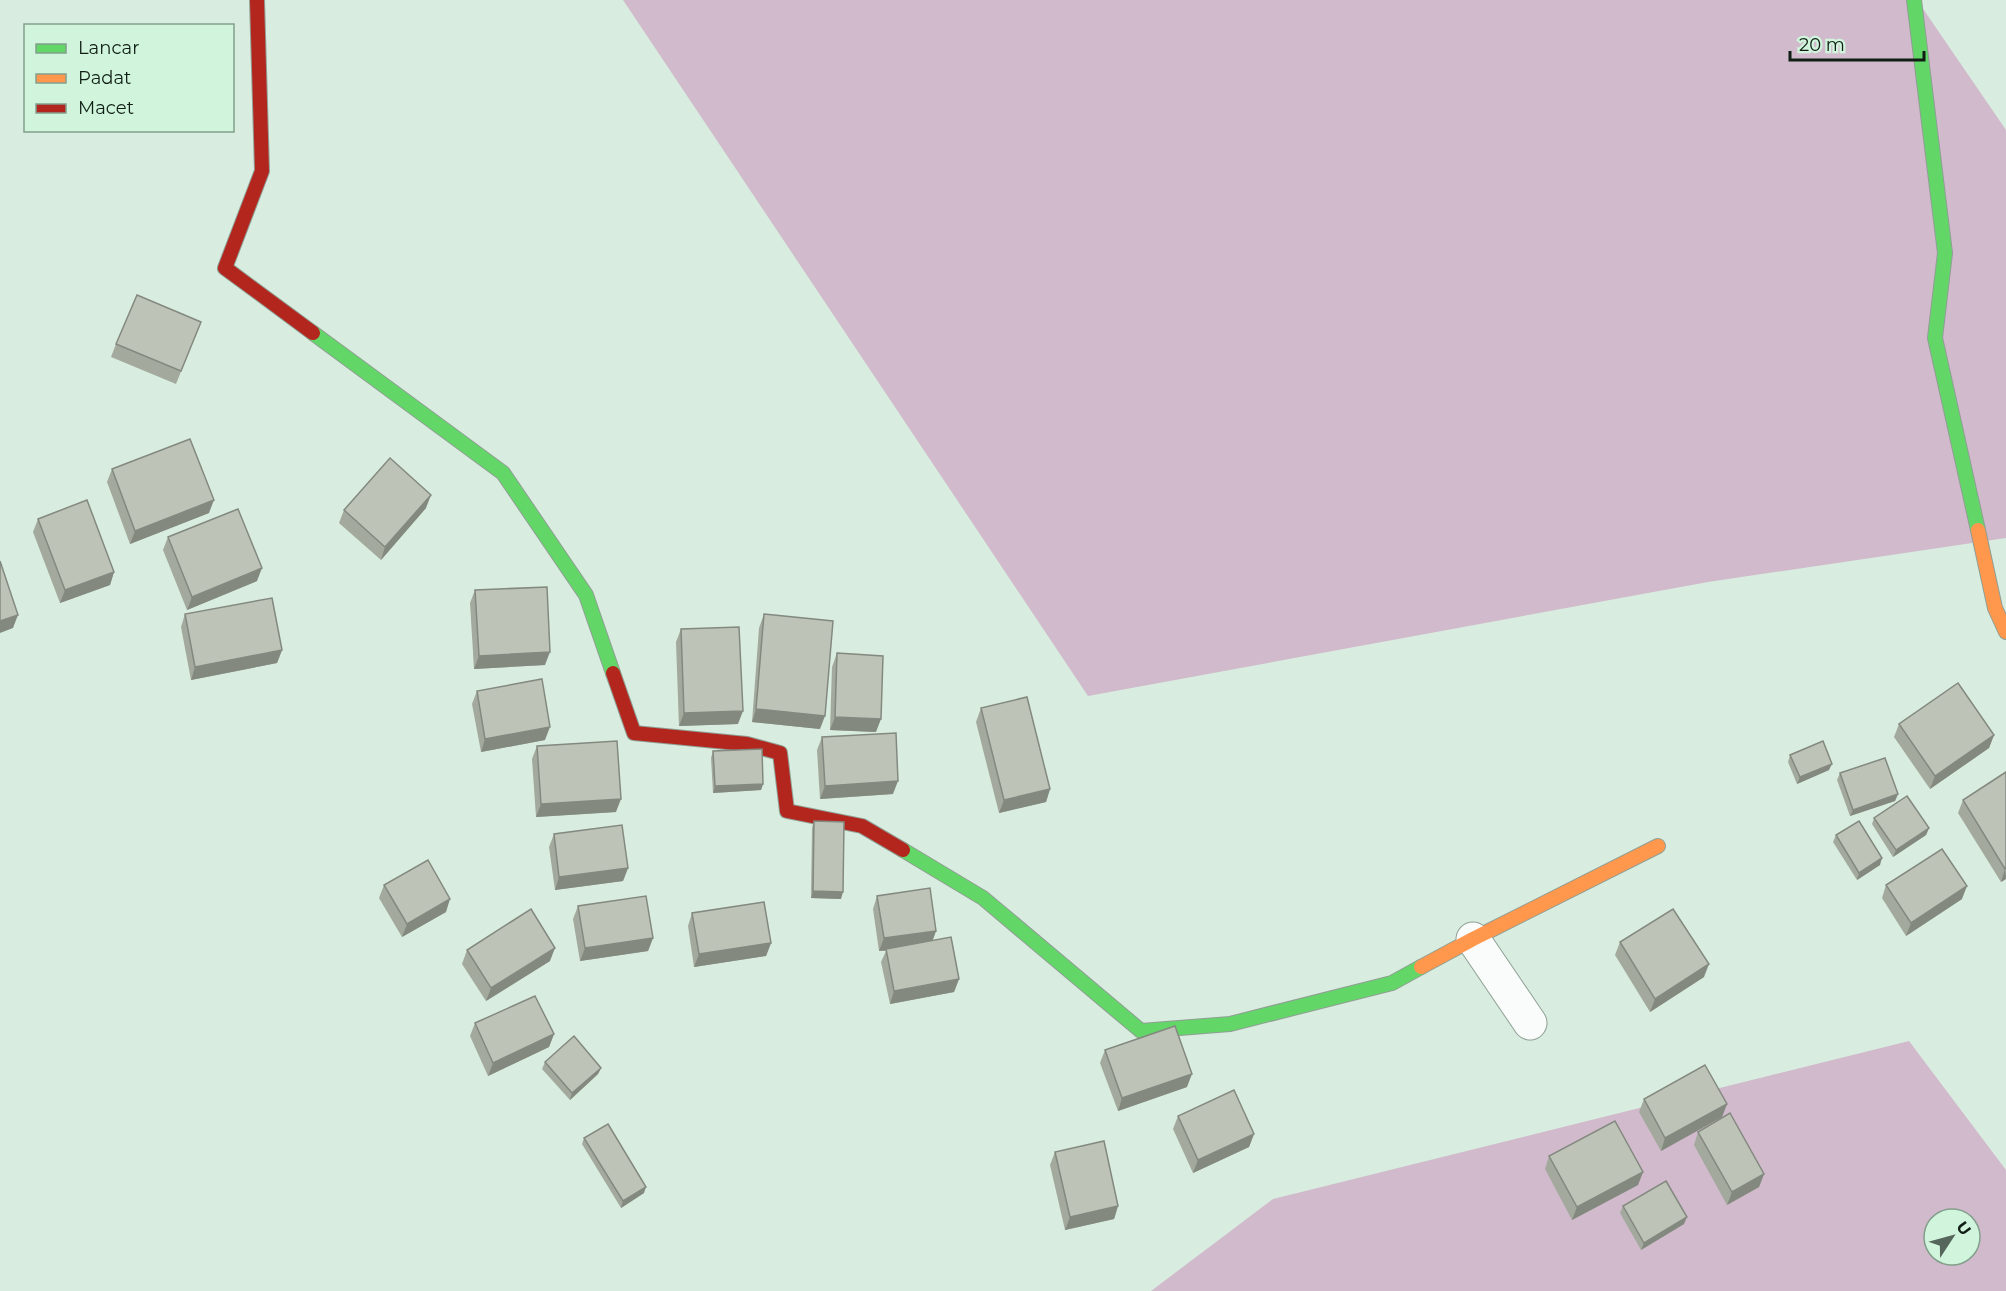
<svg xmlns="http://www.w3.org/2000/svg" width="2006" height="1291" viewBox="0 0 2006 1291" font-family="Montserrat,sans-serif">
<rect width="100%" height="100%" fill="#d8eddf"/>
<g fill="#d1bacc" fill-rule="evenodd">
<polygon points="623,0 1917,0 2006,130 2006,538 1708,582 1088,696"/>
<path d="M1909,1041L2006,1170V1291H1151L1273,1199ZM1934,1219H1970V1255H1934Z"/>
</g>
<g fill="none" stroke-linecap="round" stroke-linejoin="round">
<g stroke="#909f95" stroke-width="35">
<polyline id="street" points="1473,939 1530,1023"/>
</g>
<g stroke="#909f95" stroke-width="16">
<g id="fast">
<polyline points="1914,0 1945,253 1935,338 1978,530"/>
<polyline points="313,333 503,473 586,595 613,673"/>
<polyline points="903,850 983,898 1141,1031 1230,1024 1392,983 1421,967"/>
</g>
</g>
<g stroke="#909f95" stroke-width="16">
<g id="slow">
<polyline points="1978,530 1995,608 2006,632"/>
<polyline points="1421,967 1473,939 1658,846"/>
</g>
</g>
<g stroke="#909f95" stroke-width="16">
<g id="jam">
<polyline points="257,0 262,171 225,268 313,333"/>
<polyline points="613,673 634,733 747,744 780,753 787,811 862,826 903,850"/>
</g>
</g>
<use href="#street" stroke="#f9fcfa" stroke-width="33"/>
<use href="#fast" stroke="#63d668" stroke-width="14"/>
<use href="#slow" stroke="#ff974d" stroke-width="14"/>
<use href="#jam" stroke="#b3261e" stroke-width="14"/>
</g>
<g fill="#a3a99d">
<polygon points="201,322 176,384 111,357 116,344"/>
<polygon points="112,469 209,513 130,544 107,482"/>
<polygon points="426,508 381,560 339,523 344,510"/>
<polygon points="38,519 114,572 110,585 60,603 33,532"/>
<polygon points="168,537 257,581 187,610 163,550"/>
<polygon points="475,590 545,665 474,669 470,603"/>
<polygon points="185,614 282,650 277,663 191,680 181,627"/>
<polygon points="764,614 820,729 752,722 759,628"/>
<polygon points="681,629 738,724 679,726 676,642"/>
<polygon points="837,653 876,732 830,730 832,667"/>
<polygon points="477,691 545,740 481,752 472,704"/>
<polygon points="981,708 1050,789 1046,802 999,813 976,722"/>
<polygon points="1899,724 1994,735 1989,748 1930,789 1894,737"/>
<polygon points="822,737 893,794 820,799 817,750"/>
<polygon points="537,746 616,812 536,817 532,759"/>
<polygon points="713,751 763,784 761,790 713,793 711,758"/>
<polygon points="1790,755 1829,770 1797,784 1788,762"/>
<polygon points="2006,772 2006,879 2001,882 1958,813 1963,800"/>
<polygon points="1840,773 1898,794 1895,801 1850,816 1837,780"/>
<polygon points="1874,818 1929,828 1926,835 1893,857 1872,824"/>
<polygon points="814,821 841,899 811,898 812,828"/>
<polygon points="554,834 628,868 623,881 555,890 549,847"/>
<polygon points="1836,835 1880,865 1857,880 1833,842"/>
<polygon points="384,885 446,912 402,937 379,898"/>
<polygon points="1886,885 1962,899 1906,936 1882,898"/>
<polygon points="877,896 936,931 933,940 959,979 954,992 890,1004 881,962 886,951 879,951 873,909"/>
<polygon points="578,906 653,938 648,951 580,961 573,919"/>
<polygon points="692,913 771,943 766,956 694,967 688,926"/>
<polygon points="1620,942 1704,977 1650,1012 1615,955"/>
<polygon points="467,950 550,961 486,1001 462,964"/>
<polygon points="475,1023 554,1034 549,1047 488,1076 470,1036"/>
<polygon points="1105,1050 1187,1087 1118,1111 1100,1063"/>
<polygon points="545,1062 601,1068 598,1074 570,1100 542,1069"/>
<polygon points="1644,1099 1727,1104 1722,1117 1661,1151 1639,1112"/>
<polygon points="1178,1116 1254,1134 1249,1147 1193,1173 1173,1129"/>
<polygon points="1698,1132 1764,1174 1759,1187 1727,1205 1694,1145"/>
<polygon points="584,1138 644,1193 621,1208 582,1144"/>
<polygon points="1055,1152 1118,1206 1114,1219 1065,1230 1050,1165"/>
<polygon points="1549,1156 1643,1172 1638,1185 1572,1220 1545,1169"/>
<polygon points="1623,1206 1684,1224 1641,1250 1620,1213"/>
</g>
<g fill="#848980">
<polygon points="431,495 426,508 381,560 385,547"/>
<polygon points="214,500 209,513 130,544 135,531"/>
<polygon points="262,568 257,581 187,610 192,597"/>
<polygon points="114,572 110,585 60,603 65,590"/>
<polygon points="18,615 13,628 0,633 0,621"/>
<polygon points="282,650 277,663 191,680 195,667"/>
<polygon points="550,652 545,665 474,669 479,656"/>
<polygon points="756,709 825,716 820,729 752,722"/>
<polygon points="743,711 738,724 679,726 684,713"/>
<polygon points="835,717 881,719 876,732 830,730"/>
<polygon points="550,727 545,740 481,752 485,739"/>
<polygon points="1994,735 1989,748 1930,789 1935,776"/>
<polygon points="1832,764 1829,770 1797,784 1800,777"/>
<polygon points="898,781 893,794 820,799 825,786"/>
<polygon points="763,784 761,790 713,793 715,786"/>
<polygon points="1050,789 1046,802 999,813 1004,800"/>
<polygon points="1898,794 1895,801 1850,816 1853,810"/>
<polygon points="621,799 616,812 536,817 541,804"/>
<polygon points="1929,828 1926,835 1893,857 1896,850"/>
<polygon points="1882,858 1880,865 1857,880 1859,873"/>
<polygon points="628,868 623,881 555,890 559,877"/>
<polygon points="2005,869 2006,879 2001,882"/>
<polygon points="1967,886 1962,899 1906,936 1911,923"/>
<polygon points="813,891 843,892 841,899 811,898"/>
<polygon points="450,899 446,912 402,937 407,924"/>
<polygon points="936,931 931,944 879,951 884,938"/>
<polygon points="653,938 648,951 580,961 585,948"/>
<polygon points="771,943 766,956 694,967 699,954"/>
<polygon points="555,948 550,961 486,1001 491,988"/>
<polygon points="1709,964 1704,977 1650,1012 1655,999"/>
<polygon points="959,979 954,992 890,1004 894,991"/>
<polygon points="554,1034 549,1047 488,1076 493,1063"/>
<polygon points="601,1068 598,1074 570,1100 572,1093"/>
<polygon points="1192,1074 1187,1087 1118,1111 1122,1098"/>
<polygon points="1727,1104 1722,1117 1661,1151 1665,1138"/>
<polygon points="1254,1134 1249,1147 1193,1173 1198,1160"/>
<polygon points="1643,1172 1638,1185 1572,1220 1577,1207"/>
<polygon points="1764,1174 1759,1187 1727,1205 1732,1192"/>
<polygon points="646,1187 644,1193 621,1208 623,1201"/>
<polygon points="1118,1206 1114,1219 1065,1230 1070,1217"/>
<polygon points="1687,1217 1684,1224 1641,1250 1644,1243"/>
</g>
<g fill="#bdc4b7" stroke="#848980" stroke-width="1.5">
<polygon points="137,295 201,322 181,371 116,344"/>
<polygon points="190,439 214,500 135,531 112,469"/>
<polygon points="390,458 431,495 385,547 344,510"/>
<polygon points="87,500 114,572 65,590 38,519"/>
<polygon points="238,509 262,568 192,597 168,537"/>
<polygon points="0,561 18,615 0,621"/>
<polygon points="547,587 550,652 479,656 475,590"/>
<polygon points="272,598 282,650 195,667 185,614"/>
<polygon points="764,614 833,621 825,716 756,709"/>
<polygon points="739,627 743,711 684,713 681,629"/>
<polygon points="837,653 883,656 881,719 835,717"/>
<polygon points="542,679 550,727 485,739 477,691"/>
<polygon points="1958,683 1994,735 1935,776 1899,724"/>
<polygon points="1027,697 1050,789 1004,800 981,708"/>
<polygon points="896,733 898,781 825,786 822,737"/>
<polygon points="617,741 621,799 541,804 537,746"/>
<polygon points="1823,741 1832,764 1800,777 1790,755"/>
<polygon points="762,749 763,784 715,786 713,751"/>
<polygon points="1885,758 1898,794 1853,810 1840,773"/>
<polygon points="2006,772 2006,869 2005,869 1963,800"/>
<polygon points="1907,796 1929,828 1896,850 1874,818"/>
<polygon points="814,821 844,822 843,892 813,891"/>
<polygon points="1859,821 1882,858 1859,873 1836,835"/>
<polygon points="622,825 628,868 559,877 554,834"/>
<polygon points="1942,849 1967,886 1911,923 1886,885"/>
<polygon points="428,860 450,899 407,924 384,885"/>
<polygon points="930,888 936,931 884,938 877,896"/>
<polygon points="646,896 653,938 585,948 578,906"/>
<polygon points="764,902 771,943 699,954 692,913"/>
<polygon points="531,909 555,948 491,988 467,950"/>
<polygon points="1673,909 1709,964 1655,999 1620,942"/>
<polygon points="951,937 959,979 894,991 886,949"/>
<polygon points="535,996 554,1034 493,1063 475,1023"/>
<polygon points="1175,1026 1192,1074 1122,1098 1105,1050"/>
<polygon points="574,1036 601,1068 572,1093 545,1062"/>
<polygon points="1705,1065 1727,1104 1665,1138 1644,1099"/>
<polygon points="1234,1090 1254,1134 1198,1160 1178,1116"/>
<polygon points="1730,1113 1764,1174 1732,1192 1698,1132"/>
<polygon points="1615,1121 1643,1172 1577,1207 1549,1156"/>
<polygon points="608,1124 646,1187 623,1201 584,1138"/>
<polygon points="1104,1141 1118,1206 1070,1217 1055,1152"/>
<polygon points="1666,1181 1687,1217 1644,1243 1623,1206"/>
</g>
<rect x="24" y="24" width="210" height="108" fill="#d0f5dc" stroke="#839f8c" stroke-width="1.5"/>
<rect x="36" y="44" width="30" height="9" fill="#63d668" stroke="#839f8c" stroke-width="1.5"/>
<text x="78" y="54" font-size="18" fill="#101e15">Lancar</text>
<rect x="36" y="74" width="30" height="9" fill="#ff974d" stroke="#839f8c" stroke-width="1.5"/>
<text x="78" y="84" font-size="18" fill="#101e15">Padat</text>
<rect x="36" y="104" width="30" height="9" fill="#b3261e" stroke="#839f8c" stroke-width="1.5"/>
<text x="78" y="114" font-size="18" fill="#101e15">Macet</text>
<g transform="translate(1952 1237) rotate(54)"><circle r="28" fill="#d0f5dc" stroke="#839f8c" stroke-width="1.5"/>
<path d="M0-4.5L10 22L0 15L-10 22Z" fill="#56665c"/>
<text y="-9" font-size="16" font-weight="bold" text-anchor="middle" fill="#101e15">U</text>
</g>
<path d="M1790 51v9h134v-9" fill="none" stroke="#101e15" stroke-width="3"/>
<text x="1799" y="51" font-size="18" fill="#101e15" stroke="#d0f5dc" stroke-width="4.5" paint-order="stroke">20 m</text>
</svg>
